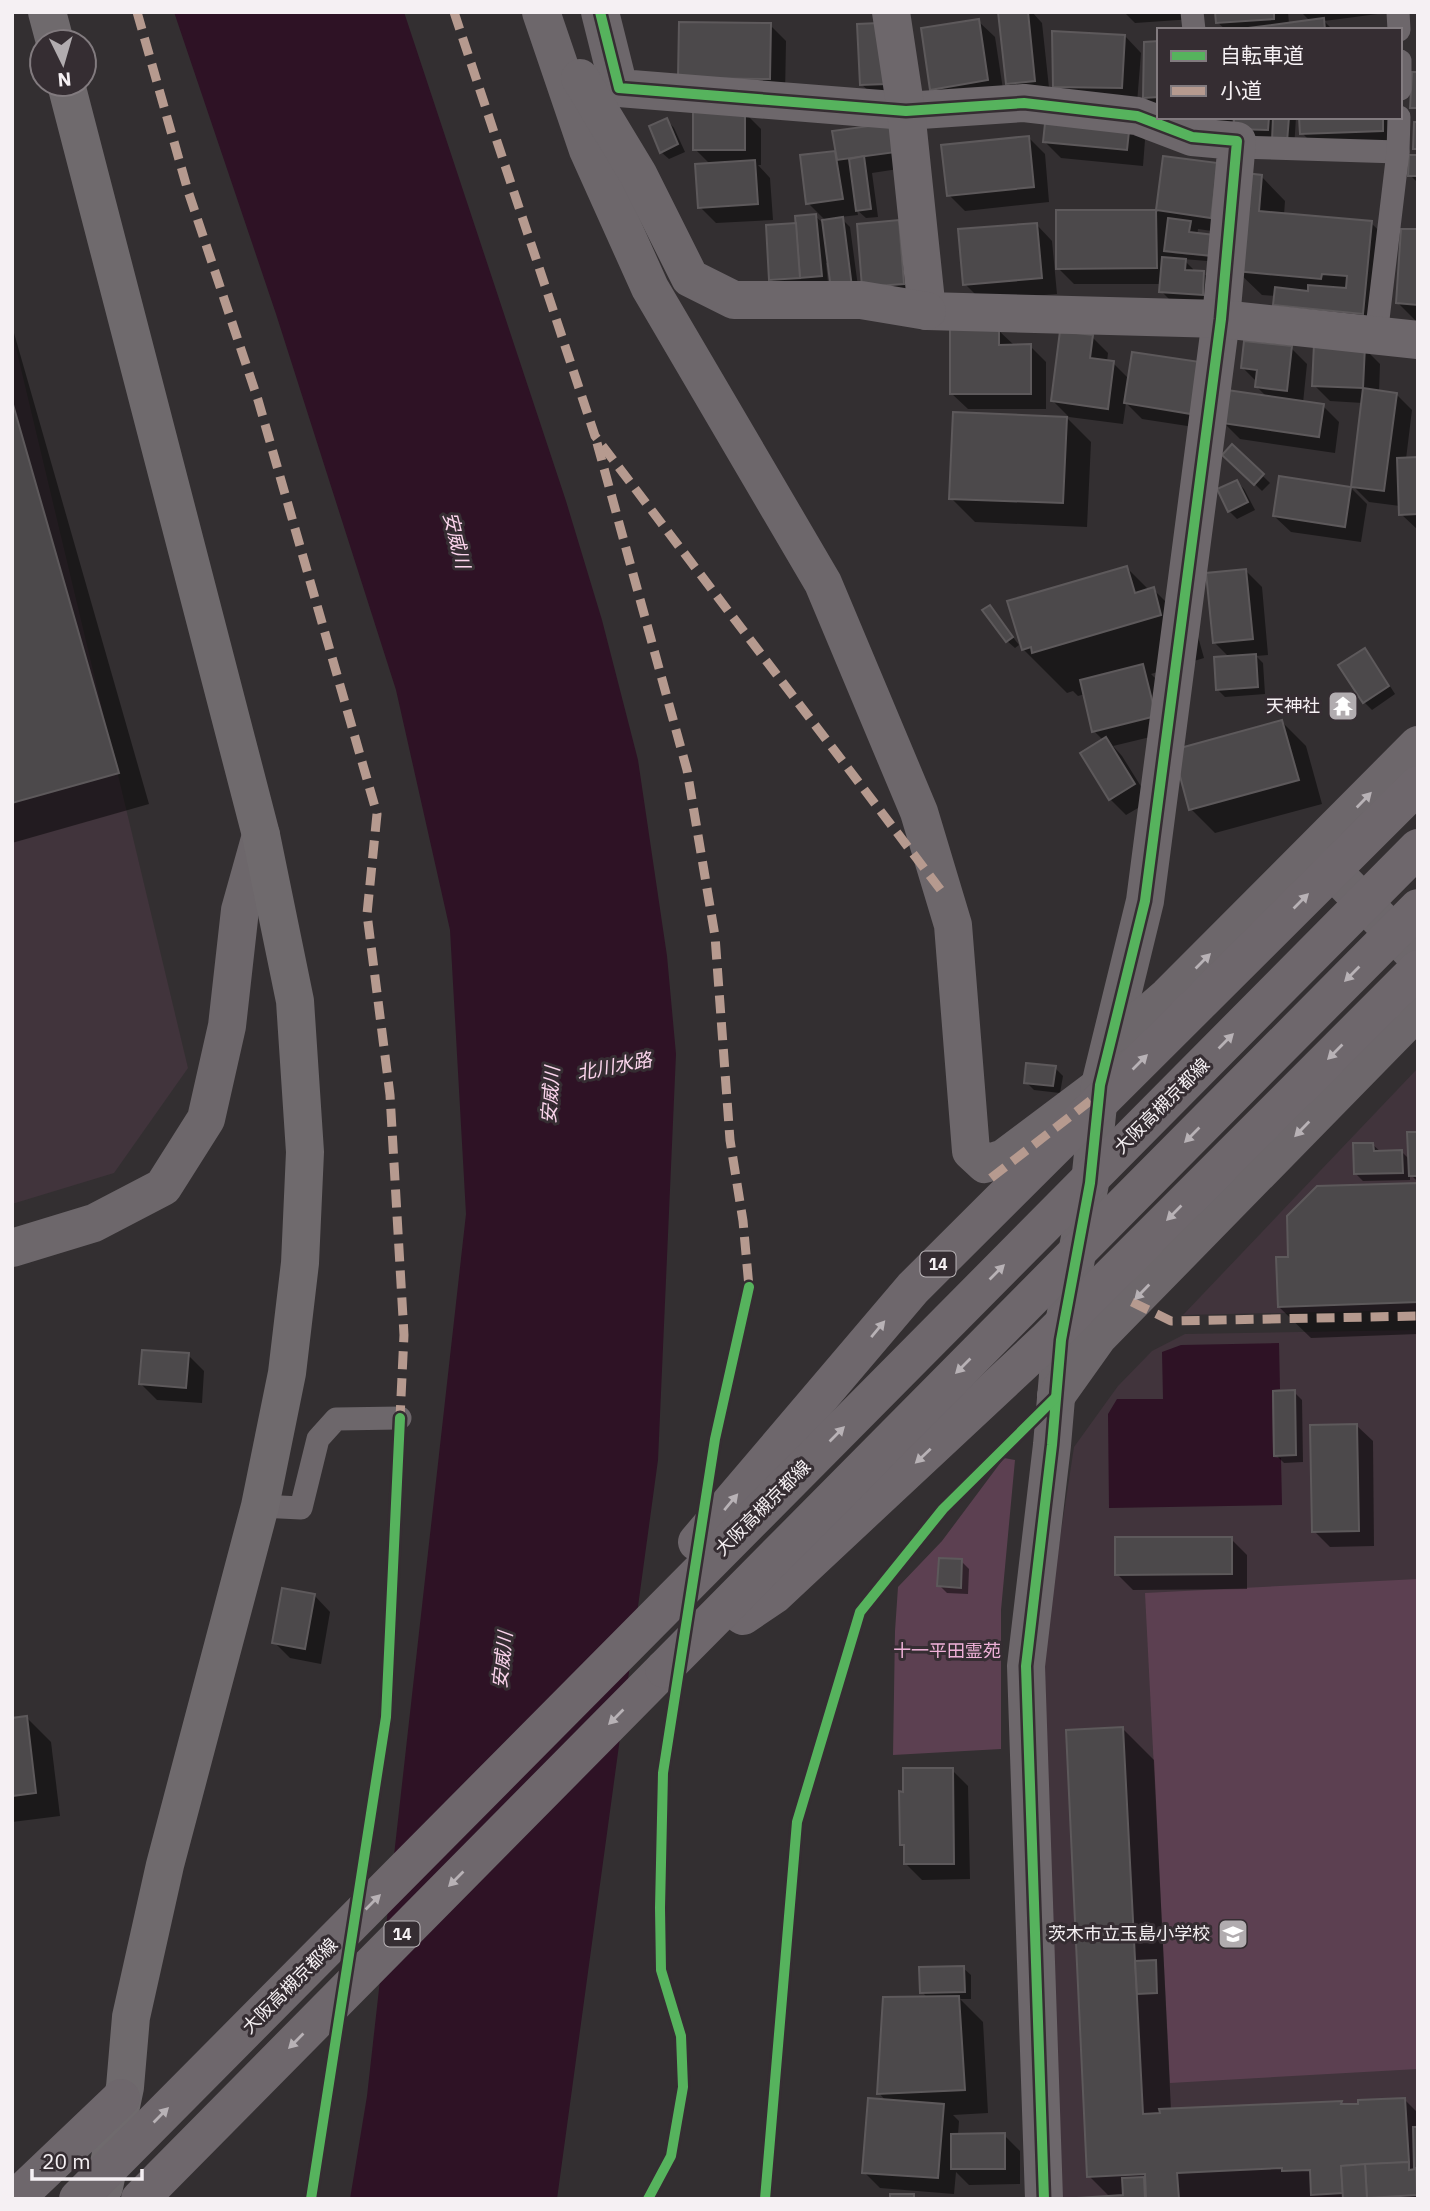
<svg xmlns="http://www.w3.org/2000/svg" width="1430" height="2211" viewBox="0 0 1430 2211" font-family="'IBM Plex Sans','Noto Sans JP',sans-serif">
<rect width="100%" height="100%" fill="#332f31"/>
<g fill="#41343c">
<polygon points="12,331 188,1068 114,1173 12,1204"/>
<polygon points="1418,1068 1418,1310 1183,1315"/>
<polygon points="1418,1330 1418,2199 1055,2199 1040,1669 1074,1447 1118,1386 1152,1351 1185,1334"/>
</g>
<g fill="#5c4051">
<polygon points="1004,1458 1015,1460 1001,1610 1001,1749 893,1755 895,1631 898,1587 942,1541"/>
<polygon points="1418,1579 1418,2069 1170,2083 1145,1593"/>
</g>
<g fill="#2e1225">
<polygon points="174,12 404,12 566,501 602,620 638,760 667,956 676,1054 658,1460 557,2199 350,2199 367,2096 466,1214 450,930 396,690 276,314"/>
<polygon points="1279,1343 1280,1389 1272,1390 1273,1457 1281,1458 1282,1505 1109,1508 1108,1414 1117,1399 1163,1399 1162,1352 1181,1345"/>
</g>
<g fill="#0007">
<polygon points="1000,12 1032,12 1042,23 1050,97 1024,99 1008,83"/>
<polygon points="1124,12 1193,12 1193,19 1135,23"/>
<polygon points="1217,12 1288,12 1289,24 1310,21 1301,12 1393,12 1324,21 1333,30 1226,30 1217,22"/>
<polygon points="978,21 995,37 1004,96 947,105 931,89"/>
<polygon points="770,25 786,41 785,95 696,94"/>
<polygon points="1125,36 1141,53 1137,103 1071,102 1054,86"/>
<polygon points="1159,43 1159,111 1145,97"/>
<polygon points="893,67 894,91 870,92 862,85"/>
<polygon points="745,113 761,129 761,165 758,165 770,178 773,220 716,223 700,207 710,164 695,149"/>
<polygon points="1204,117 1232,117 1231,134 1204,125"/>
<polygon points="1236,117 1296,117 1294,149 1252,144"/>
<polygon points="1301,117 1398,117 1398,147 1318,149 1302,133"/>
<polygon points="667,120 674,128 685,152 669,159 661,152"/>
<polygon points="891,124 911,167 872,173 878,217 866,218 857,210 858,215 840,217 850,227 859,294 830,263 826,263 828,283 787,295 771,279 797,224 815,216 825,225 826,221 808,203 802,157 837,152"/>
<polygon points="1129,124 1145,140 1143,166 1061,158 1045,142"/>
<polygon points="1028,137 1045,154 1049,202 965,211 949,195"/>
<polygon points="1418,157 1418,183 1410,175"/>
<polygon points="1164,158 1226,233 1198,229 1197,235 1172,250 1172,253 1220,258 1219,262 1183,259 1193,269 1193,272 1203,273 1211,280 1210,302 1169,299 1161,291 1161,284 1074,284 1058,268 1058,212 1158,212"/>
<polygon points="1261,176 1285,201 1284,215 1371,223 1396,247 1387,337 1299,329 1275,305 1276,296 1262,295 1237,271"/>
<polygon points="898,222 919,299 880,303"/>
<polygon points="1036,224 1052,241 1057,294 981,300 965,284"/>
<polygon points="1416,231 1418,233 1418,323 1398,303"/>
<polygon points="12,326 149,804 12,843"/>
<polygon points="998,330 1015,346 1030,346 1046,362 1046,409 968,409 951,393"/>
<polygon points="1092,337 1108,353 1107,362 1113,363 1129,379 1133,354 1207,429 1142,419 1126,403 1123,424 1069,417 1053,401"/>
<polygon points="1291,348 1307,364 1303,403 1323,406 1339,422 1335,453 1240,439 1224,423 1267,397 1257,387 1257,382 1243,368"/>
<polygon points="1364,348 1380,364 1379,392 1396,394 1412,410 1406,459 1418,459 1418,530 1401,514 1400,506 1369,502 1353,486 1363,403 1330,401 1314,385"/>
<polygon points="1067,418 1091,442 1087,527 975,522 951,498"/>
<polygon points="1233,447 1270,483 1262,491 1225,455"/>
<polygon points="1237,482 1244,489 1255,510 1237,519 1229,511"/>
<polygon points="1351,488 1367,504 1361,542 1291,532 1274,516"/>
<polygon points="1127,568 1149,590 1153,589 1197,633 1204,658 1151,674 1159,682 1171,732 1113,746 1122,756 1150,801 1126,815 1110,799 1104,741 1094,731 1085,694 1078,696 1073,691 1067,693 1023,649"/>
<polygon points="1246,571 1262,587 1268,655 1256,656 1263,663 1265,694 1225,697 1218,690 1229,657 1215,643"/>
<polygon points="990,607 1019,645 1015,648 1007,641"/>
<polygon points="1364,650 1372,658 1395,694 1372,710 1364,702"/>
<polygon points="1282,722 1306,746 1322,804 1215,833 1191,809"/>
<polygon points="1055,1068 1063,1076 1060,1093 1034,1090 1026,1082"/>
<polygon points="1418,1133 1418,1182 1410,1174 1410,1180 1363,1181 1356,1174 1373,1145 1381,1152 1402,1152 1410,1160"/>
<polygon points="1418,1184 1418,1334 1311,1338 1279,1307 1290,1258"/>
<polygon points="188,1355 204,1371 202,1403 157,1400 141,1384"/>
<polygon points="1294,1392 1302,1400 1303,1462 1284,1463 1276,1455"/>
<polygon points="1356,1425 1373,1441 1374,1546 1330,1547 1314,1531"/>
<polygon points="1231,1539 1247,1555 1247,1589 1133,1590 1117,1574"/>
<polygon points="961,1561 969,1569 968,1594 947,1593 939,1585"/>
<polygon points="314,1595 330,1612 321,1664 290,1658 274,1642"/>
<polygon points="27,1718 51,1742 60,1816 12,1822 12,1719"/>
<polygon points="1123,1729 1154,1760 1171,2110 1341,2102 1344,2106 1405,2100 1418,2113 1418,2199 1072,2199 1110,2197 1089,2176"/>
<polygon points="952,1770 968,1786 970,1879 922,1880 906,1864 906,1849 901,1844"/>
<polygon points="963,1968 971,1975 971,1999 960,1999 983,2022 988,2113 953,2115 959,2121 958,2135 1004,2135 1020,2151 1020,2184 969,2185 956,2172 954,2194 880,2188 864,2172 886,2101 879,2093 928,1998 922,1992"/>
</g>
<g fill="#4c494b" stroke="#5d595b" stroke-width="2">
<polygon points="998,12 1028,12 1035,81 1006,84"/>
<polygon points="1215,12 1274,12 1274,19 1216,23"/>
<polygon points="1324,18 1325,30 1249,30 1249,28"/>
<polygon points="979,19 988,80 930,90 921,28"/>
<polygon points="679,22 771,23 770,79 678,78"/>
<polygon points="879,23 887,84 860,85 857,24"/>
<polygon points="1052,31 1125,35 1122,88 1053,87"/>
<polygon points="1159,41 1159,97 1143,98 1144,42"/>
<polygon points="1412,72 1418,72 1418,108 1410,108"/>
<rect x="693" y="111" width="52" height="39"/>
<polygon points="1046,114 1130,122 1127,150 1043,142"/>
<polygon points="1234,117 1269,117 1268,130 1234,129"/>
<polygon points="1273,117 1289,117 1287,142 1272,141"/>
<polygon points="1299,117 1383,117 1383,131 1300,134"/>
<polygon points="667,118 678,144 660,153 649,126"/>
<polygon points="1414,122 1418,122 1418,149 1413,149"/>
<polygon points="891,123 896,152 837,160 832,131"/>
<polygon points="1029,136 1034,187 947,196 941,145"/>
<polygon points="835,151 843,199 806,204 800,155"/>
<polygon points="1409,155 1418,155 1418,176 1408,176"/>
<polygon points="864,156 871,209 856,211 849,159"/>
<polygon points="1163,156 1218,163 1211,218 1156,210"/>
<polygon points="755,160 758,204 698,208 695,164"/>
<polygon points="1245,173 1262,175 1259,211 1372,221 1363,314 1273,305 1275,287 1308,291 1308,285 1346,288 1347,276 1322,274 1321,279 1236,271"/>
<polygon points="1056,210 1156,210 1157,268 1056,269"/>
<polygon points="816,214 822,276 800,278 795,216"/>
<polygon points="843,217 852,287 831,289 822,220"/>
<polygon points="1168,218 1191,221 1189,232 1214,235 1212,256 1164,251"/>
<polygon points="899,220 904,284 862,287 857,224"/>
<polygon points="796,223 800,278 769,280 766,225"/>
<polygon points="1037,223 1042,278 963,285 958,229"/>
<polygon points="1401,229 1417,229 1418,305 1396,303"/>
<polygon points="1162,257 1186,259 1185,270 1204,271 1203,295 1159,292"/>
<polygon points="950,328 999,328 999,345 1031,344 1031,394 950,394"/>
<polygon points="1060,331 1093,335 1090,358 1114,361 1108,409 1051,401"/>
<polygon points="1244,341 1292,346 1287,391 1255,387 1257,370 1241,368"/>
<polygon points="1314,344 1365,346 1363,388 1312,386"/>
<polygon points="1132,352 1200,362 1191,414 1124,403"/>
<polygon points="1363,388 1397,393 1384,491 1351,487"/>
<polygon points="1227,390 1324,404 1319,437 1222,423"/>
<polygon points="12,401 119,773 12,803"/>
<polygon points="953,412 1067,417 1063,503 949,499"/>
<polygon points="1232,444 1264,474 1254,485 1222,455"/>
<polygon points="1418,457 1418,514 1399,515 1397,458"/>
<polygon points="1279,476 1351,487 1345,527 1273,516"/>
<polygon points="1237,480 1248,502 1228,512 1217,489"/>
<polygon points="1127,566 1135,593 1154,587 1161,615 1032,653 1031,647 1022,650 1007,601"/>
<polygon points="1246,569 1253,639 1213,643 1206,573"/>
<polygon points="990,605 1013,637 1006,642 982,610"/>
<polygon points="1365,648 1389,686 1363,703 1338,665"/>
<polygon points="1256,654 1258,687 1216,690 1214,657"/>
<polygon points="1143,664 1156,716 1092,732 1080,680"/>
<polygon points="1282,720 1299,780 1189,810 1173,750"/>
<polygon points="1106,737 1135,784 1109,800 1080,753"/>
<polygon points="1026,1063 1056,1066 1053,1086 1024,1083"/>
<polygon points="1407,1132 1418,1132 1418,1176 1409,1176"/>
<polygon points="1353,1143 1373,1143 1374,1151 1402,1150 1403,1173 1354,1174"/>
<polygon points="1418,1183 1418,1302 1278,1307 1276,1257 1288,1257 1287,1216 1317,1186"/>
<polygon points="142,1350 189,1353 186,1388 139,1384"/>
<polygon points="1295,1390 1296,1455 1274,1456 1273,1391"/>
<polygon points="1357,1424 1359,1531 1312,1532 1310,1425"/>
<polygon points="1115,1537 1232,1537 1232,1574 1115,1575"/>
<polygon points="939,1558 962,1559 961,1588 937,1586"/>
<polygon points="282,1588 315,1594 305,1649 272,1643"/>
<polygon points="27,1716 36,1793 12,1796 12,1718"/>
<polygon points="1123,1727 1143,2114 1160,2113 1159,2109 1342,2101 1341,2104 1358,2104 1358,2100 1405,2098 1409,2162 1341,2166 1343,2193 1311,2195 1310,2170 1282,2171 1282,2168 1177,2173 1179,2199 1146,2199 1145,2174 1087,2177 1066,1730"/>
<polygon points="903,1768 953,1768 954,1864 904,1864 904,1845 900,1845 899,1791 903,1792"/>
<polygon points="1156,1960 1157,1993 1137,1994 1135,1961"/>
<polygon points="964,1966 965,1992 920,1993 919,1967"/>
<polygon points="959,1996 965,2090 877,2094 883,1997"/>
<polygon points="868,2098 944,2104 938,2178 862,2173"/>
<polygon points="1413,2127 1418,2127 1418,2168 1414,2168"/>
<polygon points="1005,2133 1005,2169 951,2169 951,2134"/>
<polygon points="1409,2162 1409,2170 1416,2169 1417,2195 1367,2198 1365,2164"/>
<polygon points="1365,2164 1367,2199 1343,2199 1341,2166"/>
<polygon points="1144,2177 1145,2199 1061,2199 1123,2195 1122,2178"/>
<rect x="890" y="2194" width="24" height="5"/>
</g>
<g fill="none" stroke-linecap="round" stroke-linejoin="round">
<g stroke="#6d676b" stroke-width="23">
<polyline points="1192,12 1194,30"/>
<polyline points="1398,12 1399,30"/>
<polyline points="1400,61 1400,89"/>
<polyline points="1237,147 1398,152"/>
<polyline points="1376,336 1398,152 1399,117"/>
<polyline points="260,1506 301,1508 318,1439 336,1419 400,1418"/>
</g>
<g stroke="#6d676b" stroke-width="38">
<polyline points="541,12 588,150 650,288 823,583 919,812 953,925 971,1151 985,1164 1004,1158 1096,1089"/>
<polyline points="600,12 619,88 906,111 1024,103 1137,116 1192,137 1237,141 1221,319 1145,901 1100,1085 1090,1183 1061,1340 1052,1445 1026,1666 1044,2199"/>
<polyline points="891,12 906,111 927,311 1221,319 1418,340"/>
<polyline points="580,78 638,174 690,278 734,300 861,300 927,311"/>
<polyline points="1314,852 1418,958"/>
<polyline points="1113,1034 1145,1016 1168,996 1418,745"/>
<polyline points="12,1248 94,1223 163,1187 206,1119 227,1026 240,910 261,835"/>
<polyline points="1056,1396 1098,1337 1418,1010"/>
</g>
<g stroke="#6f6a6d" stroke-width="38">
<polyline points="47,12 55,42"/>
<polyline points="66,84 261,835 295,1001 305,1152 300,1263 287,1373 260,1506 165,1865 131,2017 125,2087 104,2187"/>
</g>
<g stroke="#6e676c" stroke-width="38">
<polyline points="15,2199 121,2098"/>
<polyline points="140,2199 664,1669"/>
</g>
<g stroke="#6e676c" stroke-width="38">
<polyline points="697,1542 913,1288 1418,785"/>
<polyline points="743,1616 774,1595 1046,1341 1418,969"/>
<polyline points="664,1669 1418,908"/>
<polyline points="78,2199 1418,848"/>
</g>
<g stroke="#b69a8f" stroke-width="9" stroke-dasharray="18 9" stroke-linecap="butt">
<polyline points="137,12 188,191 258,400 377,814 367,914 390,1095 404,1335 400,1418"/>
<polyline points="454,12 595,436 943,893"/>
<polyline points="597,443 687,770 715,936 730,1140 743,1221 749,1287"/>
<polyline points="991,1178 1099,1094"/>
<polyline points="1132,1302 1171,1321 1418,1316"/>
</g>
<g stroke="#352d32" stroke-width="15">
<g id="cycleway">
<polyline points="600,12 619,88 906,111 1024,103 1137,116 1192,137 1237,141 1221,319 1145,901 1100,1085 1090,1183 1061,1340 1052,1445 1026,1666 1044,2199"/>
<polyline points="311,2199 386,1717 400,1418"/>
<polyline points="648,2199 671,2156 683,2087 681,2036 661,1970 660,1908 663,1773 715,1439 749,1287"/>
<polyline points="765,2199 797,1822 860,1612 943,1509 1055,1398"/>
</g>
</g>
<use href="#cycleway" stroke="#56b35d" stroke-width="10"/>
</g>
<defs><path id="oneway-solid" d="M-6-.8H1V-3.2L6.5 0L1 3.2V.8H-6Z" transform="scale(1.75)"/></defs>
<g fill="#b8b2b6">
<use href="#oneway-solid" transform="translate(1364 800) rotate(-46)"/>
<use href="#oneway-solid" transform="translate(1301 901) rotate(-45)"/>
<use href="#oneway-solid" transform="translate(1203 961) rotate(-45)"/>
<use href="#oneway-solid" transform="translate(1352 974) rotate(135)"/>
<use href="#oneway-solid" transform="translate(1226 1041) rotate(-45)"/>
<use href="#oneway-solid" transform="translate(1335 1052) rotate(135)"/>
<use href="#oneway-solid" transform="translate(1140 1062) rotate(-45)"/>
<use href="#oneway-solid" transform="translate(1302 1129) rotate(134)"/>
<use href="#oneway-solid" transform="translate(1192 1135) rotate(135)"/>
<use href="#oneway-solid" transform="translate(1174 1213) rotate(135)"/>
<use href="#oneway-solid" transform="translate(997 1272) rotate(-45)"/>
<use href="#oneway-solid" transform="translate(1142 1292) rotate(134)"/>
<use href="#oneway-solid" transform="translate(878 1329) rotate(-50)"/>
<use href="#oneway-solid" transform="translate(963 1366) rotate(135)"/>
<use href="#oneway-solid" transform="translate(837 1434) rotate(-45)"/>
<use href="#oneway-solid" transform="translate(923 1456) rotate(137)"/>
<use href="#oneway-solid" transform="translate(731 1502) rotate(-50)"/>
<use href="#oneway-solid" transform="translate(616 1717) rotate(135)"/>
<use href="#oneway-solid" transform="translate(456 1879) rotate(135)"/>
<use href="#oneway-solid" transform="translate(373 1902) rotate(-45)"/>
<use href="#oneway-solid" transform="translate(296 2041) rotate(135)"/>
<use href="#oneway-solid" transform="translate(161 2115) rotate(-45)"/>
</g>
<defs>
<g id="temple-square" transform="scale(1.575)"><rect x="-9" y="-9" width="18" height="18" rx="4" fill="#b1acaf" stroke="#352d32"/><path d="M0-6L5-2H3V0L6.5 2.5H4V6H1.5V3h-3V6H-4V2.5H-6.5L-3 0V-2H-5Z" fill="#fff"/></g>
<g id="school-square" transform="scale(1.575)"><rect x="-9" y="-9" width="18" height="18" rx="4" fill="#b1acaf" stroke="#352d32"/><path d="M0-5L7-2L0 1L-7-2ZM-4 1L0 2.5L4 1V4Q0 6-4 4Z" fill="#fff"/></g>
</defs>
<g fill-rule="evenodd">
<use href="#temple-square" x="1343" y="706"/>
<use href="#school-square" x="1233" y="1934"/>
</g>
<g text-anchor="middle" stroke-width="6" stroke-linejoin="round" paint-order="stroke">
<g fill="#352d32" stroke="#bbb6b9" stroke-width="2">
<rect x="920.5" y="1251.5" width="35" height="25" rx="5"/>
<rect x="384.5" y="1921.5" width="35" height="25" rx="5"/>
</g>
<g font-size="16" font-weight="bold" fill="#f5f0f3">
<text x="938" y="1270">14</text>
<text x="402" y="1940">14</text>
</g>
<g font-size="18" fill="#f5f0f3" stroke="#352d32" text-anchor="end">
<text x="1320" y="712">天神社</text>
<text x="1210" y="1940">茨木市立玉島小学校</text>
</g>
<g font-size="18" fill="#f5f0f3" stroke="#352d32">
<text transform="translate(1162 1106) rotate(-45)" y="6">大阪高槻京都線</text>
<text transform="translate(763 1508) rotate(-45)" y="6">大阪高槻京都線</text>
<text transform="translate(290 1986) rotate(-45)" y="6">大阪高槻京都線</text>
</g>
<g font-size="18" fill="#efb1d8" stroke="#352d32">
<text x="947" y="1657">十一平田霊苑</text>
</g>
<g font-size="19" font-style="italic" fill="#fbd4ec" stroke="#352d32">
<text transform="translate(457 540) rotate(76)" y="7">安威川</text>
<text transform="translate(614 1066) rotate(-11)" y="7">北川水路</text>
<text transform="translate(550 1095) rotate(-86)" y="7">安威川</text>
<text transform="translate(502 1660) rotate(-84)" y="7">安威川</text>
</g>
</g>
<rect width="1430" height="2211" fill="none" stroke="#f5f0f3" stroke-width="28"/>
<rect x="1157" y="28" width="245" height="91" fill="#352d32" stroke="#827b7f" stroke-width="2"/>
<rect x="1171" y="51" width="35" height="10" fill="#56b35d" stroke="#827b7f" stroke-width="2"/>
<text x="1220" y="63" font-size="21" fill="#f5f0f3">自転車道</text>
<rect x="1171" y="86" width="35" height="10" fill="#b69a8f" stroke="#827b7f" stroke-width="2"/>
<text x="1220" y="98" font-size="21" fill="#f5f0f3">小道</text>
<g transform="translate(63 63) rotate(175)"><circle r="33" fill="#352d32" stroke="#827b7f" stroke-width="2"/>
<path d="M0-5L12 26L0 18L-12 26Z" fill="#b1acaf"/>
<text y="-10" font-size="19" font-weight="bold" text-anchor="middle" fill="#f5f0f3">N</text>
</g>
<path d="M32 2169v10h110v-10" fill="none" stroke="#f5f0f3" stroke-width="3.5"/>
<text x="42" y="2169" font-size="21" fill="#f5f0f3" stroke="#352d32" stroke-width="5" paint-order="stroke">20 m</text>
</svg>
